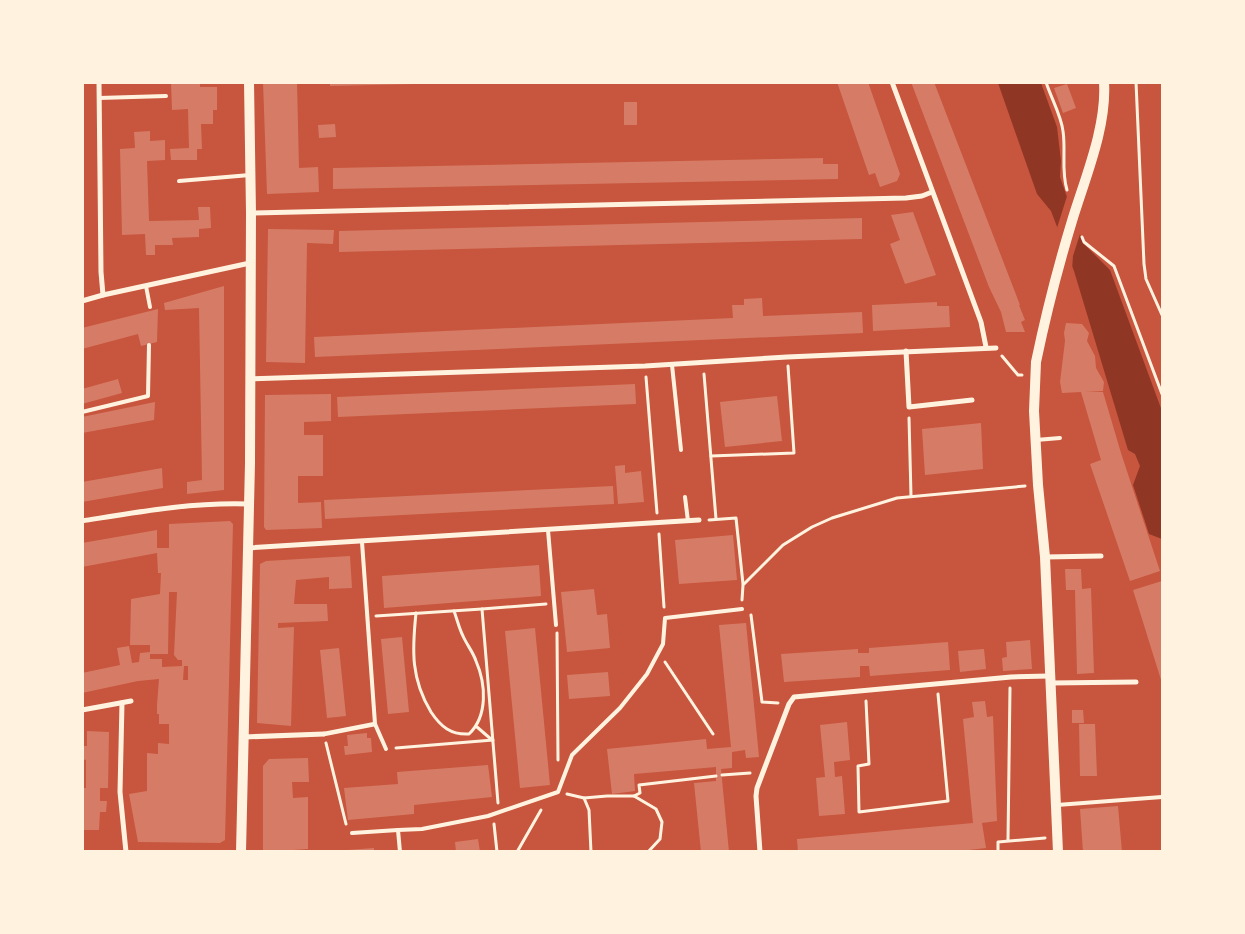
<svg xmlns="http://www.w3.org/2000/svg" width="1245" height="934" viewBox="0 0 1245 934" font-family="Rubik,sans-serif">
<rect width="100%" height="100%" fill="#c8553d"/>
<polygon fill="#8f3625" points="998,83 1041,83 1057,127 1061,161 1060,177 1083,243 1110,270 1162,411 1162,539 1149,534 1133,485 1140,466 1135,454 1128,450 1074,271 1051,211 1037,194"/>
<polygon fill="#c8553d" points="1068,193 1081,231 1073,256 1072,270 1056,231"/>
<g fill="#d67c66" fill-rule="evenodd">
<polygon points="171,82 200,82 200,87 217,87 217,110 213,110 213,124 201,124 202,149 197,149 197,160 171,160 170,149 189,148 188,109 172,110"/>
<polygon points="263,82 297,82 299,168 318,167 319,192 267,194"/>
<polygon points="330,82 415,82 415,84 330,86"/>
<polygon points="837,82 868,82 900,174 897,181 880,187 875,173 869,175"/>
<polygon points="911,82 934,82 1020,305 1019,305 1025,320 1021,322 1025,332 1006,332 1001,312 989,287"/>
<polygon points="1067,84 1076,108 1063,113 1054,88"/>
<rect x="624" y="102" width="13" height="23"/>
<polygon points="335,124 336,137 319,138 318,125"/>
<polygon points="150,131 150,141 165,140 165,160 147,161 149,221 199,220 198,207 210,207 211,228 199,229 199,237 172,238 173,245 155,245 155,255 146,255 145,234 122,235 120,149 135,148 134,132"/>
<polygon points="823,158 823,164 838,164 838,179 333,189 333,168"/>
<polygon points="913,212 936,275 905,284 890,244 900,240 891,215"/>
<polygon points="862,218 862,239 339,252 339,231"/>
<polygon points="268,229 334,230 333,244 307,243 305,363 266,362"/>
<polygon points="224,286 224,490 187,494 187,482 202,480 199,308 165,310 164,303"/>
<polygon points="762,298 763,316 862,312 863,333 315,357 314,337 733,318 732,305 744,305 744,299"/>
<polygon points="937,302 937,306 949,306 950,327 873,331 872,305"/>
<polygon points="158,309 157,342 141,346 138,334 82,349 82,328"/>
<polygon points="1066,323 1082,324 1089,333 1087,341 1095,356 1096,368 1104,382 1103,391 1085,392 1103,392 1121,453 1160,571 1130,581 1090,464 1101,460 1081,392 1062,393 1060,382 1065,341 1064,333"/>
<polygon points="118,379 122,393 82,404 82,389"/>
<polygon points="635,384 636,404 338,417 337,397"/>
<polygon points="331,394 331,421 304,422 304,435 323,435 323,476 298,476 298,503 321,502 322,528 266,530 264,527 265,395"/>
<polygon points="777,396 782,441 725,447 720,402"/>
<polygon points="155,402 154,420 82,433 82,417"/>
<polygon points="981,423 983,469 925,475 922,429"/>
<polygon points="625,465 625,473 641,471 644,502 618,504 615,466"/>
<polygon points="162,468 163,488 82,502 82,482"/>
<polygon points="613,486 614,504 325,519 324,500"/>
<path d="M230,521L233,524L225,840L220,843L138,842L129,794L147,791V753L158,754V743L169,744V724H159V714H157V705L159,679L138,681L82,693V673L120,665L117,648L129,646L132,663L139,662L140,653L150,652V645H130L131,599L160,594L161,573H158L157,553L82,567V543L157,530V548H169V524ZM169,592H177L174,655L178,660H182V666L162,667V659H150V654H168ZM184,666H188V680H183Z"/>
<polygon points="733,535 737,580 679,584 675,540"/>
<polygon points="350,556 352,588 329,589 329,577 296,580 294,604 327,604 328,621 278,623 278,628 294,627 291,726 257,723 260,564 266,561"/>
<polygon points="539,565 541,596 384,608 382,576"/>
<polygon points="1065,569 1081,569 1082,589 1091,588 1094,673 1077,674 1075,590 1066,590"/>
<polygon points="1162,581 1162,683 1133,590"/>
<polygon points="594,589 597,615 607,614 610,648 567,652 561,592"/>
<polygon points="746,623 759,757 746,758 745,750 732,752 732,768 721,769 729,852 701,852 694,783 716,781 716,767 634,774 635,791 612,794 607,749 706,739 707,749 731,747 719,625"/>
<polygon points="535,628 550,785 520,788 505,631"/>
<polygon points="402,637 409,712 388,714 381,639"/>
<polygon points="1030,640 1032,669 1003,671 1002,658 1007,657 1006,642"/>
<polygon points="948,642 950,670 870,676 869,666 860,666 860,677 784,682 781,654 858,649 858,653 869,653 869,648"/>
<polygon points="339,648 346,716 327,718 320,650"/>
<polygon points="984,649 986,669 960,672 958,651"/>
<polygon points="608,672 610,696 569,699 567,675"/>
<polygon points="985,701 987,717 993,716 997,821 982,823 986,848 952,852 798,852 797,839 973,823 963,719 974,717 972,702"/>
<polygon points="1072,710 1083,710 1084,723 1072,723"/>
<polygon points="847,722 850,760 834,762 835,777 842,776 845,814 819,816 816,778 825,777 820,725"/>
<polygon points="1079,724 1095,724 1097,776 1080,776"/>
<polygon points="87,731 109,732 108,788 100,788 100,801 107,801 106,812 100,812 99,830 82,830 82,788 86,788 86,760 82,759 82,746 87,746"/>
<polygon points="367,733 367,738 371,738 372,752 345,755 344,746 348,746 347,735"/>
<polygon points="308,758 309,782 292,782 293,798 308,797 308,849 263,852 263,766 269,759"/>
<polygon points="488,765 492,797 414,805 414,814 348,820 344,788 398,784 397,772"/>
<polygon points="1118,806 1122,852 1083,852 1080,809"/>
<polygon points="478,839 480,852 456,852 455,842"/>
<polygon points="374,848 374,852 347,852 347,850"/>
</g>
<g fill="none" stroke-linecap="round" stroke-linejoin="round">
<g stroke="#fff3e0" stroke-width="3">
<path d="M1046,82C1051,98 1061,115 1063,131C1066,151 1061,171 1067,190"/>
<polyline points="1136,82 1144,264 1146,279 1162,315"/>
<polyline points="1082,237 1084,242 1114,266 1162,394"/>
<polyline points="1002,356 1018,375 1022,375"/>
<polyline points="704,374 716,519"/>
<polyline points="646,377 657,513"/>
<polyline points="909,418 911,496"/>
<polyline points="711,456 794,453 788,366"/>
<polyline points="709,520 736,518 743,584"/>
<polyline points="659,534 664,607"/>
<polyline points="742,600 743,585 783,545 812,527 832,518 897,498 1025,486"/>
<path d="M416,613C412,651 411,679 431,712C441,727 451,735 469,734C488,716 486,684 476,661C473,652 467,645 463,636C459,628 457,619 454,611"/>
<polyline points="751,615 762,702 778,703"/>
<polyline points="376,616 482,609"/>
<polyline points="557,633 558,760"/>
<polyline points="665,662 713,734"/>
<polyline points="866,701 869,764 858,766 859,812 948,801 938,694"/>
<polyline points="477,727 492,740"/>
<polyline points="326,743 346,824"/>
<polyline points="396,748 493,740"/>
<polyline points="722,775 750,773"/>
<polyline points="567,794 584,798 607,796 634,796 640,793 639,785 716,776"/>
<polyline points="634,796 656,809 662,822 660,839 648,852"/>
<polyline points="584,798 589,810 591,852"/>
<polyline points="498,803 482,609 546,604"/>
<polyline points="494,824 497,852"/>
<polyline points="1008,840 1010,688"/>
<polyline points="517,852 541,810"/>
<polyline points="998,852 998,842 1045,838"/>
</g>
<g stroke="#fff3e0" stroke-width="4">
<polyline points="99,98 166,96"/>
<polyline points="179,181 250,175"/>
<polyline points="146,286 150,307"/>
<polyline points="672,365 681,450"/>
<polyline points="82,412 148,396 149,345"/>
<polyline points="1036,440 1060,438"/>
<polyline points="685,497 688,521"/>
<polyline points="548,530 556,625"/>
<polyline points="362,542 375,724 386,749"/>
<polyline points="1057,805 1162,797"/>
<polyline points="352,833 398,830"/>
<polyline points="400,852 398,830 422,829 488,816 558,792 572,755 620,708 647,674 663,644 665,618 742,609"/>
</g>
<polyline stroke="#fff3e0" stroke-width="4.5" points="324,734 375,724"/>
<g stroke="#fff3e0" stroke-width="5">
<polyline points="99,82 101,272 103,295"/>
<polyline points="892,82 981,322 986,347"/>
<polyline points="251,213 906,198 922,196 932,192"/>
<polyline points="82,301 103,295 250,263"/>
<polyline points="906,351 909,407 972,400"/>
<polyline points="250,379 645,366 787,357 996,348"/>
<path d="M82,521C138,512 192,502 249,504"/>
<polyline points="247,548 699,520"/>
<polyline points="1045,557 1101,556"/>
<polyline points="1050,683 1136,682"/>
<polyline points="122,703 120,792 126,852"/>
<polyline points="82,710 131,701"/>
<polyline points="244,737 324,734"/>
<polyline points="760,852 756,796 757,788 789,704 794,697 1011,677 1049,676"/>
</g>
<g stroke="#fff3e0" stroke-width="10">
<polyline points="241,852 250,463 251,213 249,82"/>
<path d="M1058,852L1045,557L1038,485L1034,411L1036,362C1046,314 1058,267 1072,221C1085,178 1107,127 1104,82"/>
</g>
</g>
<rect width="1245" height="934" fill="none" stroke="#fff3e0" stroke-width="168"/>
</svg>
